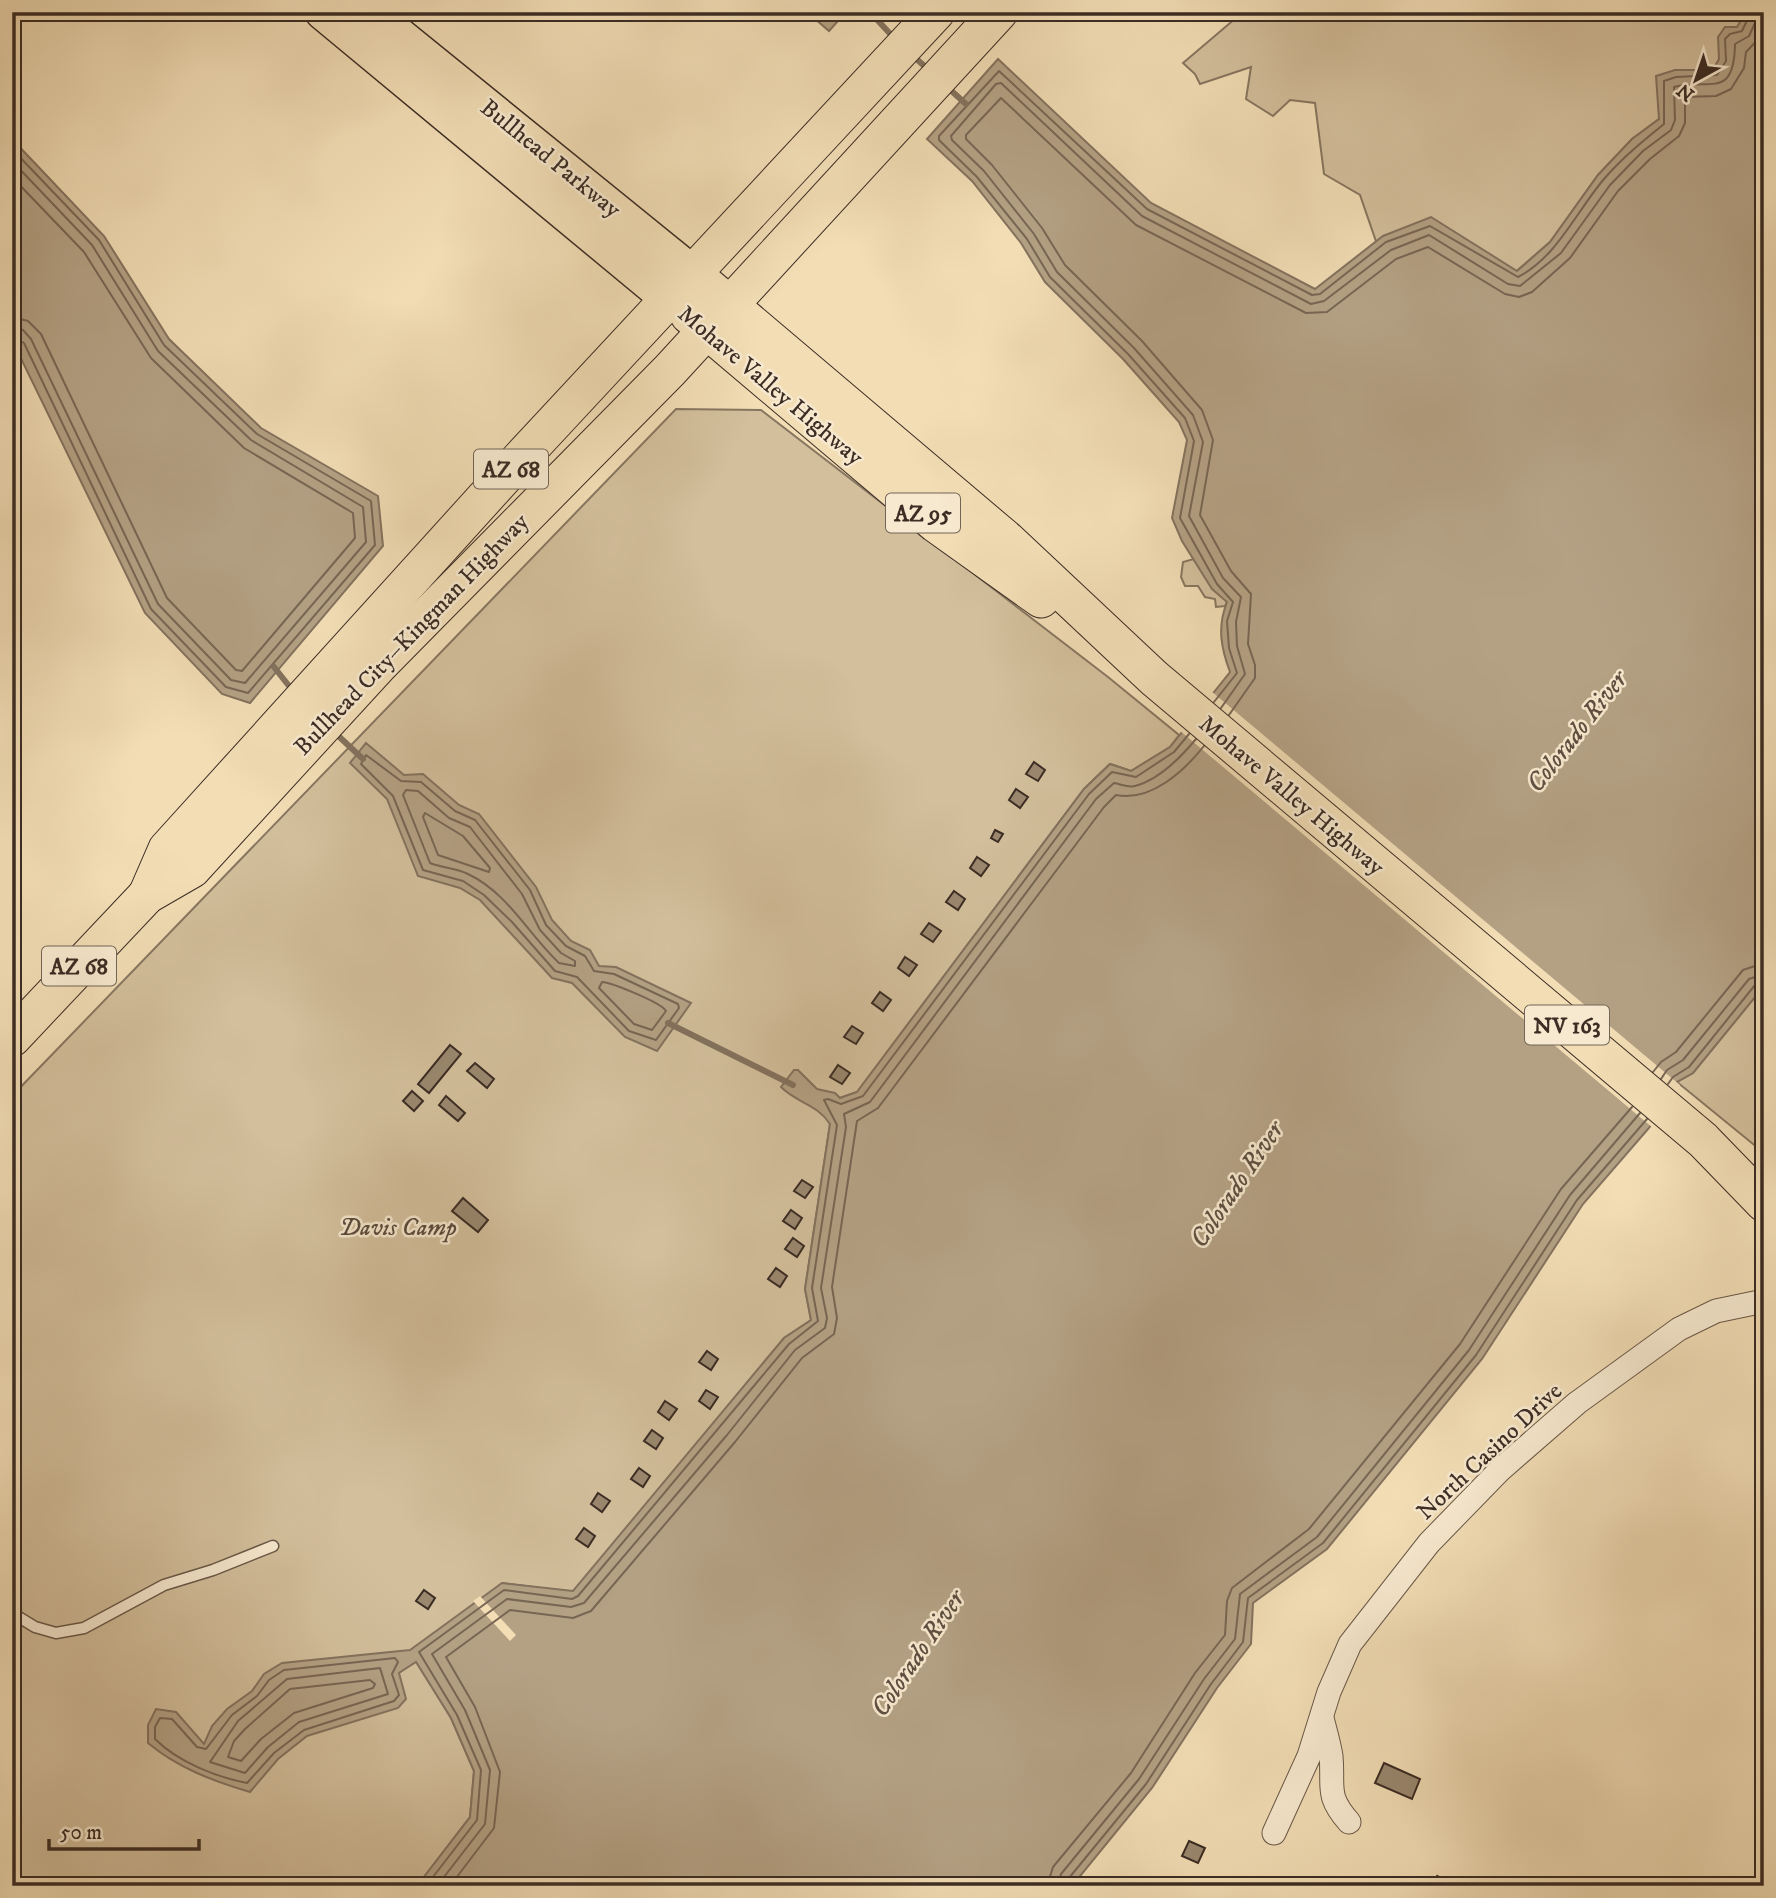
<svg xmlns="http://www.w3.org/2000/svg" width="1776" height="1898" viewBox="0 0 1776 1898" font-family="'IM FELL DW Pica',serif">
<rect width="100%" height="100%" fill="#f2ddb5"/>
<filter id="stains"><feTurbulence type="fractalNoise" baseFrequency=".00286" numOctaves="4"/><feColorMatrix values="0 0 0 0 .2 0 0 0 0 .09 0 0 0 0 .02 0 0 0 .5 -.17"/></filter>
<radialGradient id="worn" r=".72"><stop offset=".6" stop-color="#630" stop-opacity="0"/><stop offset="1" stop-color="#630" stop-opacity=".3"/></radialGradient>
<g fill="#d3bf9c" stroke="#877660" stroke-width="2">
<polygon points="1243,12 1746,12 1713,70 1675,70 1659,119 1632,139 1598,175 1550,242 1495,290 1230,596 1225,606 1216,607 1215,599 1205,597 1198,586 1185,586 1181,577 1183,562 1194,559 1380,253 1360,195 1324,174 1315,103 1290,100 1273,116 1246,99 1251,67 1200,84 1195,74 1183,63"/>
<polygon points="676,409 761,410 1108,677 1179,735 1170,747 1131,771 1110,764 1084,789 857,1092 813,1107 822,1111 830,1124 805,1289 811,1320 784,1338 573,1592 502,1583 416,1661 451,1718 474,1771 470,1817 417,1886 12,1886 12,1096"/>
<polygon points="1764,986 1764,1153 1677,1082 1693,1073"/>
</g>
<g fill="#b4a184" stroke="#84725e" stroke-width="2">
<polygon points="807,12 846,12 829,31"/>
<path d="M1746,12H1764V986L1693,1073L1677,1082L1665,1107L1648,1129L1583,1204L1482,1359L1327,1549L1253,1603L1251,1644L1217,1688L1152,1788L1072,1886H417L470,1817L474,1771L451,1718L416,1662L399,1673L406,1699L398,1708L307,1736L278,1759L250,1792C213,1781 178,1768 148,1743V1725L156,1709L176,1712L204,1744L212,1726L227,1709L252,1691L264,1674L282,1663L410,1650L502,1583L573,1591L784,1338L811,1320L805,1289L830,1124C817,1104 797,1103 781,1087L794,1070H798L817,1089L835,1093L840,1098L857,1092L1084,789L1110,764L1131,771L1170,747L1230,672C1221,648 1217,627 1227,602L1212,589L1182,541L1172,518L1187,440L1179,422L1123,359L1045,282L1021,243L972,181L927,139L998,59L1151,203L1315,289L1383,236L1431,217L1517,271L1550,242L1598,175L1632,139L1659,119L1656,76L1675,70H1713L1719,59L1718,37L1725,27H1737Z"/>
<polygon points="12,139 104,236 169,339 261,428 378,496 383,546 250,703 222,694 145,613 12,340"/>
<polygon points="366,743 404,775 423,774 459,805 479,814 536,887 552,920 571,941 590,950 599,966 616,967 691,1003 657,1051 625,1037 572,983 552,978 480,900 460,888 418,876 387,799 350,763"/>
</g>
<g fill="#f2ddb5">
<polygon points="1211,691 1680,1085 1653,1128 1179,730"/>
<polygon points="480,1596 516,1635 510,1641 473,1601"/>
</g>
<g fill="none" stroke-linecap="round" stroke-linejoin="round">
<g stroke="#786654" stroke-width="2">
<polyline points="12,149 99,240 164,345 257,434 371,501 375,545 248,693 226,687 151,609 24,343 12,336"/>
<polyline points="12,161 92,245 158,351 251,440 363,507 366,542 245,683 231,680 158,604 31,339 23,330 12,327"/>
<polyline points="12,177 84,252 151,358 244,448 353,513 355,538 242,671 236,670 167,598 41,334 28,321 12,317"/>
<path d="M1214,702L1237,673L1229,648L1227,621L1233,602L1217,584L1180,518L1194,441L1185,418L1128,354L1050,277L1027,239L977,177L939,140V136L999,71L1147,209L1312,295L1320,294L1386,242L1430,226L1518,277C1557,257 1576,212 1604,179C1622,158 1643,141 1664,124V81L1676,77L1717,75L1726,61L1725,39L1730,34L1742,31L1751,12"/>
<path d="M1221,708L1245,674L1237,646L1236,622L1241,597L1223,578L1189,516L1203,442L1193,415L1134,348L1057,272L1034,234L984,171L952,140L951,136L996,84L1001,83L1142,216L1311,304L1324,301L1391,250L1429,235L1508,284L1520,286L1561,253L1610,185L1643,151L1671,130L1675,120L1674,87C1710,78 1734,100 1735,44L1749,36L1760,12"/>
<polyline points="1229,715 1255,678 1255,665 1248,644 1251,594 1231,571 1200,515 1213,440 1202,410 1142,341 1065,265 1042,228 992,165 966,139 966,135 1001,98 1136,225 1306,313 1327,312 1396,259 1428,247 1505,294 1519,297 1532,292 1570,258 1618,191 1650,159 1679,136 1685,123 1685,97 1716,96 1731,89 1744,68 1746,52 1764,33"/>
<polygon points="366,755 401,781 421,782 455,811 475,820 530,890 546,925 566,946 585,956 594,971 614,974 678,1004 679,1008 656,1040 629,1031 577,977 555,971 512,922 484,895 463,881 423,870 393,796 361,764"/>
<path d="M406,790L418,791L449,818L470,827L522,894L540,930L561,953L575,961V966L559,963C528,934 508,893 468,874C456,868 442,868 430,863L403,795Z"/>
<polygon points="425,813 463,836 490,868 489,872 438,855 423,817"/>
<path d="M602,982C613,983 662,1003 666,1011L652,1030L634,1024L599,988Z"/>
<polyline points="1653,1072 1661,1062 1676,1052 1743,970 1764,963"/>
<polyline points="1661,1079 1667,1070 1683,1060 1749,979 1764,974"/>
<polyline points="1668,1084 1673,1077 1689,1067 1755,985 1764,982"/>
<path d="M395,1658L398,1662L392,1674L399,1695L394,1701L304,1730L274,1753L247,1783C216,1777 178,1762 155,1739V1727L160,1718L172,1719L197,1747L206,1749L232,1715L257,1696L269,1680L284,1670Z"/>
<polygon points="380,1668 388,1694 299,1722 268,1747 245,1773 210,1762 238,1721 287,1679"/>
<polygon points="370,1680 375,1684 373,1688 294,1713 261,1739 241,1761 228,1757 234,1741 245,1729 290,1689"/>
<polyline points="426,1886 477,1820 481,1770 457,1715 419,1652 504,1590 572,1599 578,1596 789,1344 818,1321 812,1288 837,1125 824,1100 828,1099 841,1104 863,1096 1089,794 1112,772 1136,777 1174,752 1189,734"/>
<path d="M437,1886L485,1824L490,1770L465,1710L432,1654L507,1599L571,1607L584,1603L727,1435L795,1350L825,1328L827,1318L821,1288L846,1127L844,1114L870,1102L1096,799L1114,783C1121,784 1128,788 1135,786C1159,780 1181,757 1196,739"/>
<path d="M450,1886L494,1828L500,1772L475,1707L446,1657L510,1610L573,1618L591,1611L735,1442L802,1358L834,1334L837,1318L832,1287L857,1121L878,1108L1104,807L1116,795C1151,802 1184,771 1204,746"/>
<polyline points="1047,1886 1053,1867 1131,1773 1195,1673 1225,1635 1227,1601 1232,1588 1309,1529 1460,1344 1561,1189 1632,1107"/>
<polyline points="1058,1886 1061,1874 1139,1779 1204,1679 1235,1639 1240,1594 1317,1537 1469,1350 1570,1195 1640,1113"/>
<polyline points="1067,1886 1069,1878 1146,1784 1211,1684 1243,1642 1248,1598 1323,1543 1476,1355 1577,1200 1647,1119"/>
</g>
<g stroke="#84725e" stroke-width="6">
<polyline points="870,12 894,38"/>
<polyline points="912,55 930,71"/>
<polyline points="946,86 966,104"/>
<polyline points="274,667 293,691"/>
<polyline points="333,731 363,759"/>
<polyline points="668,1023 793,1085"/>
</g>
</g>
<g fill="#9a886f" stroke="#3b2c24" stroke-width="2">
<polygon points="1034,762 1045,770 1038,781 1026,774"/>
<polygon points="1016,789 1028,797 1020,808 1009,800"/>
<polygon points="995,830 1003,834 998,842 991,838"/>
<polygon points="977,857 989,865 981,876 970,868"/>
<polygon points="954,891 965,899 958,910 946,902"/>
<polygon points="929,923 941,931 933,942 921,934"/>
<polygon points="905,957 917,965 909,976 898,968"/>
<polygon points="880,992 891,1000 883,1011 872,1003"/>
<polygon points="852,1026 863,1033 856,1044 844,1037"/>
<polygon points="450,1045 461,1054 429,1093 418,1084"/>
<polygon points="475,1063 494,1079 487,1088 467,1071"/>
<polygon points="838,1065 850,1073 842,1084 830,1077"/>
<polygon points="412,1091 423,1101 414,1111 403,1101"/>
<polygon points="446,1096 465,1113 458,1121 439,1105"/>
<polygon points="802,1180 813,1187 805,1198 794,1191"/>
<polygon points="463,1198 488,1220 478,1232 452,1211"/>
<polygon points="791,1210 802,1218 795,1229 783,1221"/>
<polygon points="793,1238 804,1246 797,1257 785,1249"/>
<polygon points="776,1268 787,1276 780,1287 768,1279"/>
<polygon points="707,1351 718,1359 711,1370 699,1362"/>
<polygon points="706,1390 718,1397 710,1409 699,1401"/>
<polygon points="665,1401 677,1409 669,1420 658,1412"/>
<polygon points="652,1430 663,1438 656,1449 644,1441"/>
<polygon points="639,1468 650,1476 643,1487 631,1479"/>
<polygon points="598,1493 610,1501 602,1512 591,1504"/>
<polygon points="584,1528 595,1536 588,1547 576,1539"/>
<polygon points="424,1590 435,1598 428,1609 416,1601"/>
<polygon points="1384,1763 1420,1779 1412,1799 1375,1783"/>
<polygon points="1189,1841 1205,1848 1198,1863 1182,1856"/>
<polygon points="1437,1876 1458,1886 1432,1886"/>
</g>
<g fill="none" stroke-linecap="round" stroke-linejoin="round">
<g stroke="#695848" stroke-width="13">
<polyline id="service" points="12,1613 35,1627 56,1633 84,1628 164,1585 213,1570 273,1546"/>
</g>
<g stroke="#695848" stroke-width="25">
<g id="minor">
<path d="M1322,1718C1325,1730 1329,1743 1331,1756C1334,1787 1325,1795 1349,1822"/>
<polyline points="1274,1833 1309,1756 1329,1692 1350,1644 1429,1543 1500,1470 1577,1403 1679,1329 1716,1311 1764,1301"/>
</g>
</g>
<g stroke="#3b2c24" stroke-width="38">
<g id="primary">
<polyline points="323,12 669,299"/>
<polyline points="370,12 693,274"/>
</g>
</g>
<g stroke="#3b2c24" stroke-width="39">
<g id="trunk">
<polyline points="693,274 1007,540 1154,678 1703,1140 1764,1203"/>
<polyline points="689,315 936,524 1041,599"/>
<polyline points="147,895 167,849 521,458 936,12"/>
<polyline points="12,1038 147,895 192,869 379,665 670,370 999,12"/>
</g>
</g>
<use href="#service" stroke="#f7e9cf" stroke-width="10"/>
<use href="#minor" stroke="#f7e9cf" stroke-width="23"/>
<use href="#primary" stroke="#f2ddb5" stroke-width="35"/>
<use href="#trunk" stroke="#f2ddb5" stroke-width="37"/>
</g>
<g text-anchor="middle" stroke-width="5" stroke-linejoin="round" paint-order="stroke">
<g fill="#f7e9cf" stroke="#736557" stroke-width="2">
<rect x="474" y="449.5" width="74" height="39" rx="5"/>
<rect x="886" y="493.5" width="74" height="39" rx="5"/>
<rect x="42" y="946.5" width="74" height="39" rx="5"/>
<rect x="1525" y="1005.5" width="84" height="39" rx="5"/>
</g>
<g font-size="23" font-weight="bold" fill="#3b2c24">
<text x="511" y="477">AZ 68</text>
<text x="923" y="521">AZ 95</text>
<text x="79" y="974">AZ 68</text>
<text x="1567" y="1033">NV 163</text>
</g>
<g font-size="24" fill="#3b2c24" stroke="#f7e9cf">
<text transform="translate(551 158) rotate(39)" y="8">Bullhead Parkway</text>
<text transform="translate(771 385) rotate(40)" y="8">Mohave Valley Highway</text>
<text transform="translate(411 634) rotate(-46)" y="8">Bullhead City–Kingman Highway</text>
<text transform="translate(1292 795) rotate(40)" y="8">Mohave Valley Highway</text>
<text transform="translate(1489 1451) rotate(-43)" y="8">North Casino Drive</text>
</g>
<g font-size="24" font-style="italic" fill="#59493c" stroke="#f7e9cf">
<text x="398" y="1235">Davis Camp</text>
</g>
<g font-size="26" font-style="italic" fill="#5f4f41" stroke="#f7e9cf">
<text transform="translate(1576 731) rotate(-52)" y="9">Colorado River</text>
<text transform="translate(1236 1184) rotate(-56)" y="9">Colorado River</text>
<text transform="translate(917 1653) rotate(-56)" y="9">Colorado River</text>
</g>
</g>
<rect width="1776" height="1898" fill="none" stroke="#f2ddb5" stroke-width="42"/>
<rect x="14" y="14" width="1748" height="1870" fill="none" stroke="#3b2c24" stroke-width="3.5"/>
<rect x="21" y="21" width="1734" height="1856" fill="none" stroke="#3b2c24" stroke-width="2"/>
<g transform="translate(1696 80) rotate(220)" stroke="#f7e9cf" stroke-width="5" paint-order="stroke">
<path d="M0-5L12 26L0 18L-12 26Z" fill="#3b2c24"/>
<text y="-10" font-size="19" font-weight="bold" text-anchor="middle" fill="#3b2c24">N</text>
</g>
<path d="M49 1839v10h150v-10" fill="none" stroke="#3b2c24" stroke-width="3.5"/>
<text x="60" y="1839" font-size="21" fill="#3b2c24" stroke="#f7e9cf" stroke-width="5" paint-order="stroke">50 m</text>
<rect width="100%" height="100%" filter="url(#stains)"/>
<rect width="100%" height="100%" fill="url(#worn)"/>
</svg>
